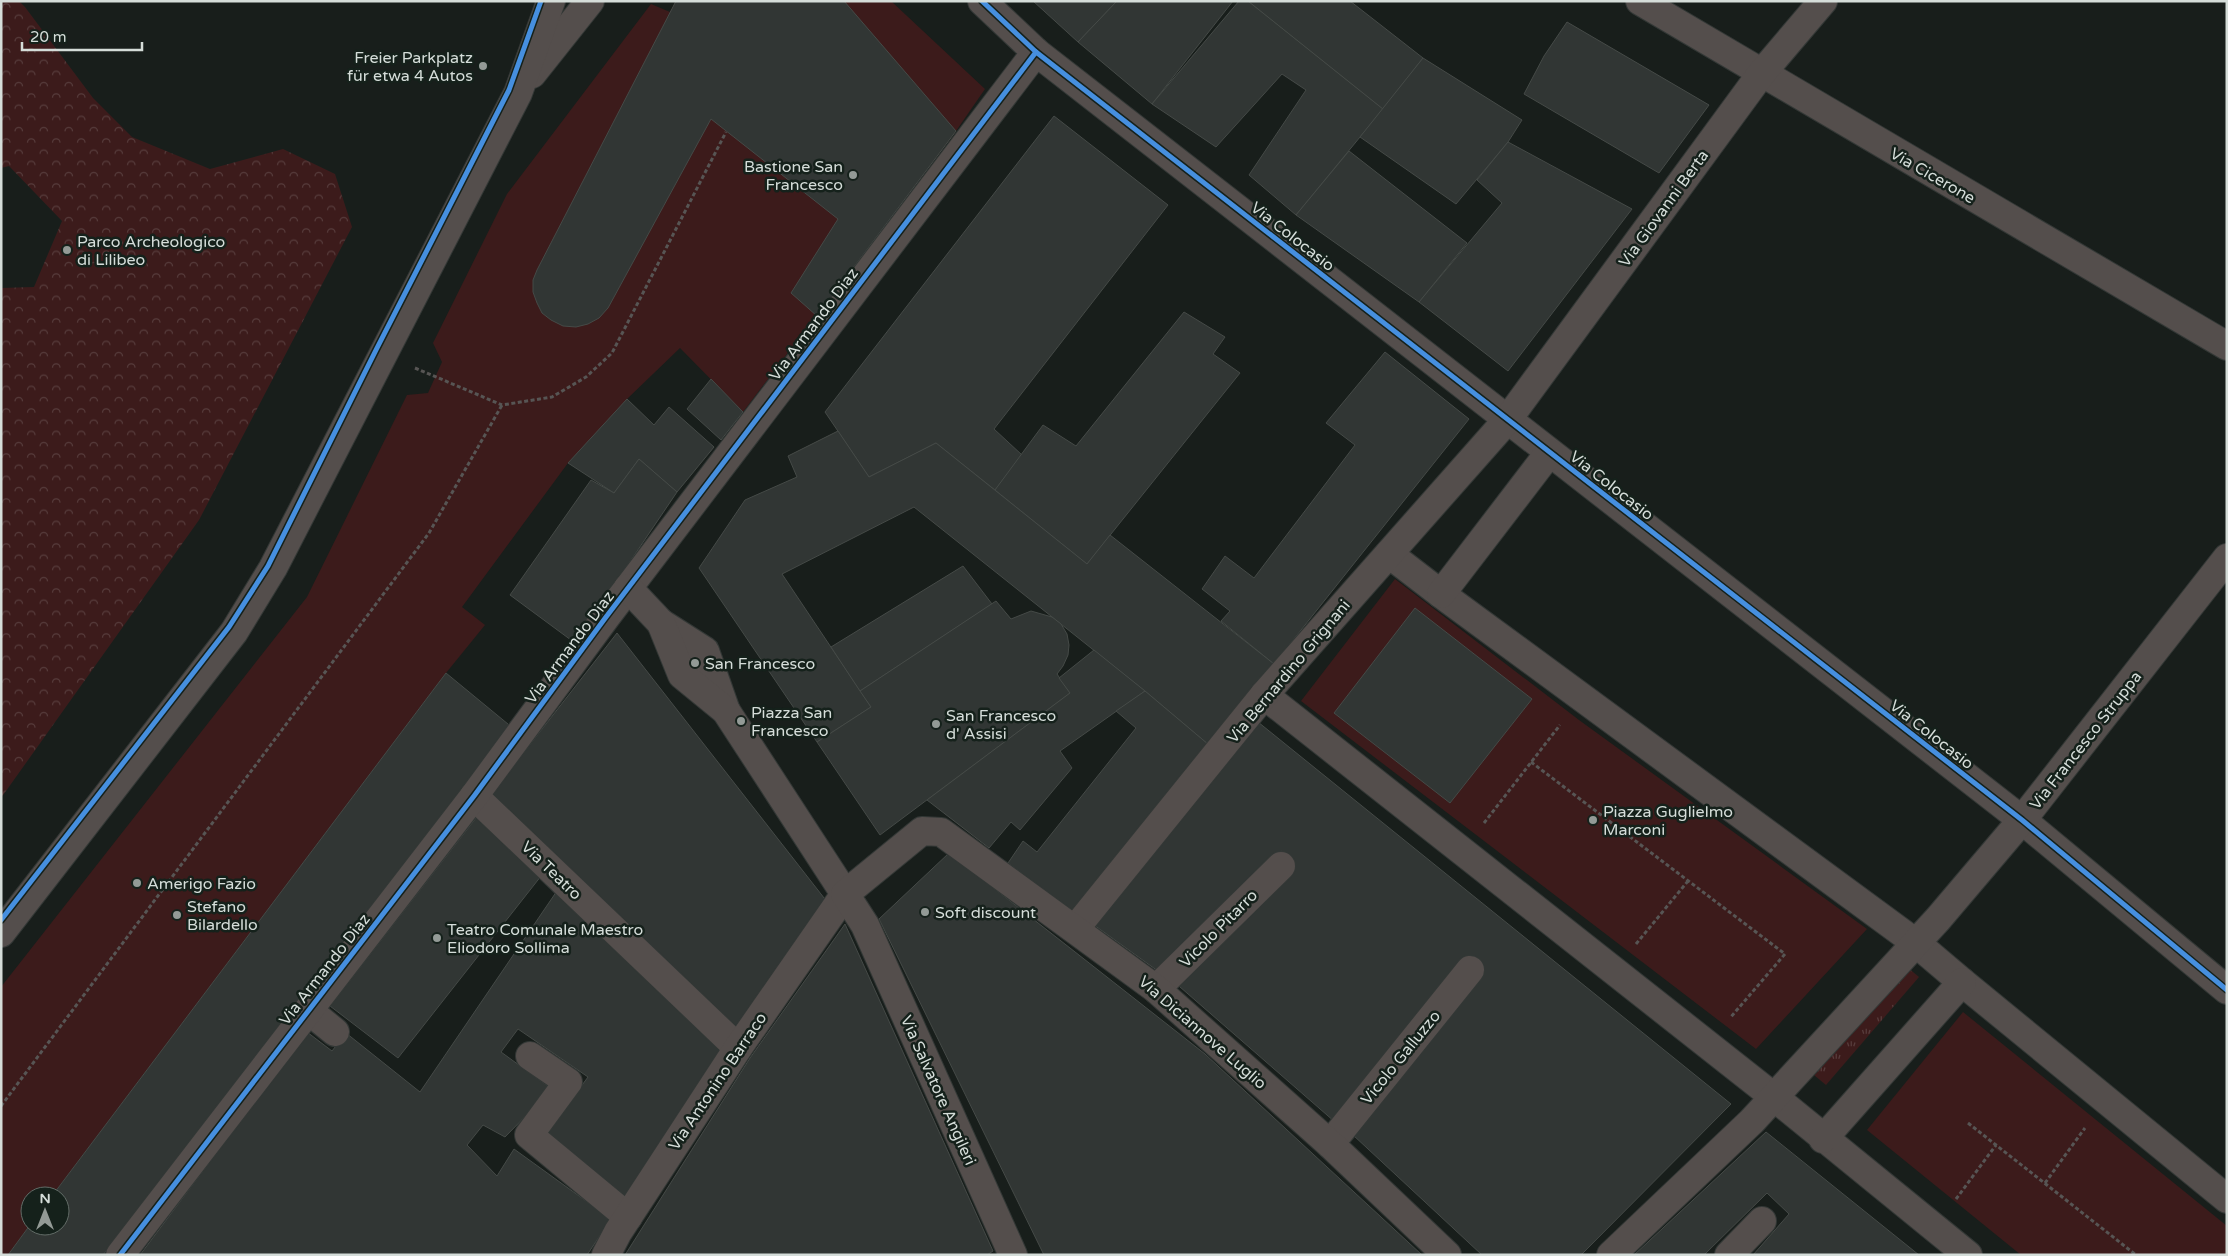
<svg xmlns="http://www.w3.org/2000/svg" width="2228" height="1256" viewBox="0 0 2228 1256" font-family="'Varela Round',sans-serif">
<defs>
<pattern id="grass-tufts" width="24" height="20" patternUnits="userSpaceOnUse" patternTransform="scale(1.25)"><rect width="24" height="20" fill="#3c1b1b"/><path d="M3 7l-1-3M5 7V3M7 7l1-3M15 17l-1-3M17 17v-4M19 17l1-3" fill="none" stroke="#573c3c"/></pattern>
<pattern id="forest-crowns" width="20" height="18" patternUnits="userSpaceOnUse" patternTransform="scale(1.25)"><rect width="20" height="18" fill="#3c1b1b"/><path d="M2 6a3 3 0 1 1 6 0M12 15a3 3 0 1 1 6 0" fill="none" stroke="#573c3c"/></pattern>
</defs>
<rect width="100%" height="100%" fill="#181e1b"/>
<polygon fill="url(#grass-tufts)" points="1907,967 1919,977 1826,1085 1814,1075"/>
<polygon fill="url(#forest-crowns)" points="1,1 19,1 25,7 93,98 132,137 210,169 283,149 335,174 352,227 199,520 1,798 1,288 34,287 62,221 9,166 1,168"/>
<g fill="#3c1b1b">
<polygon points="676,1 891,1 985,89 956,131 743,412 680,348 627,399 568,463 462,607 485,625 446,673 52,1196 30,1196 30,1225 8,1255 1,1255 1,987 307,597 407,395 428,393 442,362 433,343 507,194 651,4 670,12"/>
<polygon points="1395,579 1579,720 1867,929 1756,1049 1301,701"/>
<polygon points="1963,1012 2227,1226 2227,1255 2021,1255 1867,1130"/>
</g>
<g fill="#313634" stroke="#454a47">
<polygon points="676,1 844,1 956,131 817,316 791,293 838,219 711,119 608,308 599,318 588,324 576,327 563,326 551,320 542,313 537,303 533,292 533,280 537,270"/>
<polygon points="1033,1 1117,1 1078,42"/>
<polygon points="1117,1 1233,1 1152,104 1078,42"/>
<polygon points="1239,1 1248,1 1383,109 1296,215 1249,175 1306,90 1282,74 1216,147 1152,104"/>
<polygon points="1248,1 1350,1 1423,58 1383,109"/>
<polygon points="1567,22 1709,105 1659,173 1524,94 1544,56"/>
<polygon points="1423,58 1522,120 1508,142 1456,204 1360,137"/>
<polygon points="1054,116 1168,205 994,429 1022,455 995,490 936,443 869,477 825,412"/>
<polygon points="1508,142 1632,209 1508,371 1419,302 1502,203 1477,180"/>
<polygon points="1349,151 1467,243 1419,302 1296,215"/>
<polygon points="1184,312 1225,337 1213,354 1240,373 1087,564 995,490 1043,425 1076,446"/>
<polygon points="1385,352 1469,419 1274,664 1221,621 1230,611 1202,589 1225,556 1254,578 1355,445 1326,423"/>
<polygon points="711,379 743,412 721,440 687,409"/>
<polygon points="627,399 654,425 669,407 714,447 677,492 639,459 614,493 568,463"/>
<polygon points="838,431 869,477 936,443 1087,564 1110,535 1274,664 1209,745 1145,691 914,507 782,574 871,707 817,742 699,568 745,500 797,477 788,456"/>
<polygon points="639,459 677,492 575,643 510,595 591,480 614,493"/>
<polygon points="963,566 992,604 860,691 831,647"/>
<polygon points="996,601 1011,619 1031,611 1052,617 1061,624 1067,634 1069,645 1068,655 1063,666 1057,674 1070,693 880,835 817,742 871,707 860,691"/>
<polygon points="1415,608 1532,699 1450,803 1334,713"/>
<polygon points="617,633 828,903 738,1034 489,797"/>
<polygon points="1094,650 1145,691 1060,751 1072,768 1020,830 1011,822 989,848 927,800 1070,693 1059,678"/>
<polygon points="446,673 514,729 103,1255 8,1255 30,1225 60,1226 60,1196 52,1196"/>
<polygon points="1145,691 1209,745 1072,912 1008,863 1023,841 1037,852 1136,728 1116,711"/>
<polygon points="1258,722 1731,1104 1581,1255 1482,1255 1353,1135 1335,1122 1172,980 1295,861 1281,851 1162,974 1094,925"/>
<polygon points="476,818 545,871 398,1058 330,1006"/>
<polygon points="949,853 1205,1054 1422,1255 1044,1255 879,919"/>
<polygon points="561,885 729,1048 625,1199 547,1133 588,1077 518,1029 501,1052 552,1089 505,1137 483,1125 467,1145 497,1176 514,1149 611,1219 587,1255 140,1255 307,1032 332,1051 346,1033 420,1092"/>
<polygon points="845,924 993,1251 987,1255 625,1255 750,1058"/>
<polygon points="1766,1132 1919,1255 1753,1255 1789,1214 1767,1193 1704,1255 1634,1255"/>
</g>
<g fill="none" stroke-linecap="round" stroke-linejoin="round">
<g stroke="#333836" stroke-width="30">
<g id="minor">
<polyline points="982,1 1036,52 2022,820 2227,990"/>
<polyline points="1640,1 2227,346"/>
<polyline points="532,74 590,1"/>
<polyline points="1389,554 1441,594 1916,943 1962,982 2227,1199"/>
<polyline points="1441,594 1549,453"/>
<polyline points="661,623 705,651 726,711"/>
<polyline points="1264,695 1774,1097 1968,1255"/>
<polyline points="474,796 738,1048"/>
<polyline points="1075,929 1264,695 1508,419 1761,74 1823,1"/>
<polyline points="1,933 234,632 273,568 518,93 551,1"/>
<polyline points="1156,989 1281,866"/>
<polyline points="308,1010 335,1032"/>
<polyline points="530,1056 568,1082 529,1135 628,1217"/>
<polyline points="1823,1139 1962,982"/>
<polyline points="1330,1144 1470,970"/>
<polyline points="120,1255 474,796 606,617 1036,52"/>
<polyline points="606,1255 618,1232 738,1048 845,894 726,711 682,675 661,623 628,588"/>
<polyline points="1013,1255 865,925 845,894 922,831 941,832 1156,989 1330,1144 1447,1255"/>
<polyline points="1611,1255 1752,1121 1938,919 2022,820 2227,558"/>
<polyline points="1729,1255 1762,1221"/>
</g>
</g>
<g stroke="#575554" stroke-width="3" stroke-dasharray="4 2.5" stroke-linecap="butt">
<polyline points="415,368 502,405 552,397 586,377 612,353 726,132"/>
<polyline points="1531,762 1785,954 1730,1018"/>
<polyline points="1484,823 1560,725"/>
<polyline points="1636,944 1688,881"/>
<polyline points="1,1106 429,533 502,405"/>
<polyline points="1968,1123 2136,1255"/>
<polyline points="2045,1183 2085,1128"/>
<polyline points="1956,1199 1996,1145"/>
</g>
<use href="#minor" stroke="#544e4c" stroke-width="28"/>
<g stroke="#15211b" stroke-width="8">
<g id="cycleway">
<polyline points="982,1 1036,52 2022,820 2227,990"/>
<polyline points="1,920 229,627 268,566 376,350 509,90 541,1"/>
<polyline points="120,1255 474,796 606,617 1036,52"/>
</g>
</g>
<use href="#cycleway" stroke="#468fdf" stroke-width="5"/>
</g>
<g fill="#939a96" stroke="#15211b" stroke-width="2">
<circle cx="483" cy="66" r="5"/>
<circle cx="853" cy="175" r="5"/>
<circle cx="67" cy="250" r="5"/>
<circle cx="695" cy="663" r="5"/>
<circle cx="741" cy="721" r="5"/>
<circle cx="936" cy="724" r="5"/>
<circle cx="1593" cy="820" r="5"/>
<circle cx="137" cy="883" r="5"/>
<circle cx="925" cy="912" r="5"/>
<circle cx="177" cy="915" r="5"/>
<circle cx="437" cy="938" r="5"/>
</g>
<g text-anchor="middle" stroke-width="5" stroke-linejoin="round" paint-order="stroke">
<g font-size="16" fill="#d5ddd9" stroke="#15211b" text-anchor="start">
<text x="473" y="63" text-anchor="end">Freier Parkplatz<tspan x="473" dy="18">für etwa 4 Autos</tspan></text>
<text x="843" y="172" text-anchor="end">Bastione San<tspan x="843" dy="18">Francesco</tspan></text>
<text x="77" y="247">Parco Archeologico<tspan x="77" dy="18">di Lilibeo</tspan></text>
<text x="705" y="669">San Francesco</text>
<text x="751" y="718">Piazza San<tspan x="751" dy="18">Francesco</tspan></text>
<text x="946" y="721">San Francesco<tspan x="946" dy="18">d' Assisi</tspan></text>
<text x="1603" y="817">Piazza Guglielmo<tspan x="1603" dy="18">Marconi</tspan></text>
<text x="147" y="889">Amerigo Fazio</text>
<text x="187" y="912">Stefano<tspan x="187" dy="18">Bilardello</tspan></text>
<text x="935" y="918">Soft discount</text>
<text x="447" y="935">Teatro Comunale Maestro<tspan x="447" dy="18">Eliodoro Sollima</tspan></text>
</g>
<g font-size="16" fill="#d5ddd9" stroke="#15211b">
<text transform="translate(1933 175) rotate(30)" y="6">Via Cicerone</text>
<text transform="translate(1663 208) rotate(-54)" y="6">Via Giovanni Berta</text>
<text transform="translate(1293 236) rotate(38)" y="6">Via Colocasio</text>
<text transform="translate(813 324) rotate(-53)" y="6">Via Armando Diaz</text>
<text transform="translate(1612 485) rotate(38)" y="6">Via Colocasio</text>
<text transform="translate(569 647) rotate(-53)" y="6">Via Armando Diaz</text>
<text transform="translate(1288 671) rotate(-50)" y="6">Via Bernardino Grignani</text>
<text transform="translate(1932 734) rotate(38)" y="6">Via Colocasio</text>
<text transform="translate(2085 740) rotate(-52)" y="6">Via Francesco Struppa</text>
<text transform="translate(552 870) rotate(44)" y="6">Via Teatro</text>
<text transform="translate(1218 928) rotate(-45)" y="6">Vicolo Pitarro</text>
<text transform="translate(324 969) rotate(-52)" y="6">Via Armando Diaz</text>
<text transform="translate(1203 1032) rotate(41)" y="6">Via Diciannove Luglio</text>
<text transform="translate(1400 1057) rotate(-51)" y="6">Vicolo Galluzzo</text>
<text transform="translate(717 1081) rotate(-56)" y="6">Via Antonino Barraco</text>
<text transform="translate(939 1090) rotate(66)" y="6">Via Salvatore Angileri</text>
</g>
</g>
<rect width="2228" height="1256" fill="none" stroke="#d5ddd9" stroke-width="5"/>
<g transform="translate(45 1211)"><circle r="24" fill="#15211b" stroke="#626c67"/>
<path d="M0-4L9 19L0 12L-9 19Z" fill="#939a96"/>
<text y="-8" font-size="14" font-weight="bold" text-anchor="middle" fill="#d5ddd9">N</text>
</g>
<path d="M22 42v8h120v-8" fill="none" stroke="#d5ddd9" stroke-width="2.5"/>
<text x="30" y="42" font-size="15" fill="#d5ddd9" stroke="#15211b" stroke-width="4" paint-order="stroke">20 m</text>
</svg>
